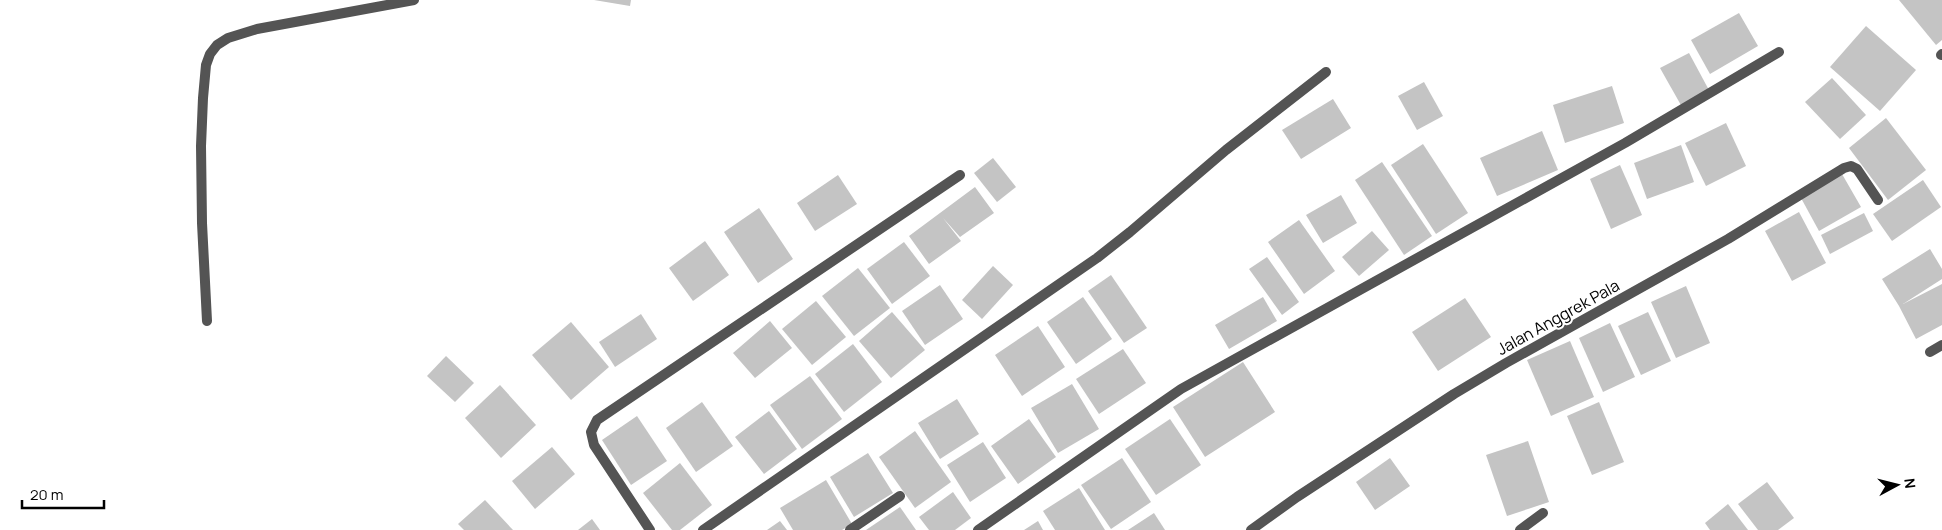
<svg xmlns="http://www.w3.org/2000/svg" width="1942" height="530" viewBox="0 0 1942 530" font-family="Manrope,sans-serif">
<rect width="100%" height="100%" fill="#fff"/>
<g fill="#c4c4c4">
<polygon points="594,0 631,0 630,6"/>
<polygon points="1899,0 1942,0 1942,40 1936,45"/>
<polygon points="1739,13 1758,46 1710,74 1691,40"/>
<polygon points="1866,26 1916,70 1880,111 1830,67"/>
<polygon points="1689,53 1710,92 1682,107 1660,68"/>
<polygon points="1832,78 1866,115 1840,139 1805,102"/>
<polygon points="1424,82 1443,116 1417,130 1398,96"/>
<polygon points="1612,86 1624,123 1565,143 1553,105"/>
<polygon points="1333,99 1351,128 1301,159 1282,130"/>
<polygon points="1886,118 1926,170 1888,200 1849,148"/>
<polygon points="1726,123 1746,166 1706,186 1685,143"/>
<polygon points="1542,131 1558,170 1497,196 1480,158"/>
<polygon points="1423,144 1468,213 1436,234 1391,165"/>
<polygon points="1681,145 1694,182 1647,199 1634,163"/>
<polygon points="993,158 1016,187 997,202 974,173"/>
<polygon points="1382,162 1432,236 1404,255 1355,180"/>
<polygon points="1620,165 1642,215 1611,229 1590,179"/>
<polygon points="1842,174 1861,207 1819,231 1801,198"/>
<polygon points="838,175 857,204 815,231 797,203"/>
<polygon points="1923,180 1941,207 1892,241 1873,214"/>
<polygon points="975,187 994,213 960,237 943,218 961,241 929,264 909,236"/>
<polygon points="1341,195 1357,223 1323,243 1306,215"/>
<polygon points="759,208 793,259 758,283 724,232"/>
<polygon points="1799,212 1826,263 1792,281 1765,231"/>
<polygon points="1864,213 1873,231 1830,254 1821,235"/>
<polygon points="1299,220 1335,271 1304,294 1268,242"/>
<polygon points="1372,231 1389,250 1359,276 1342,257"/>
<polygon points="705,241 729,275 693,301 669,268"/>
<polygon points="904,242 930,276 892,304 867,269"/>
<polygon points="1930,249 1942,269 1942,279 1903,304 1942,284 1942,325 1916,339 1899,306 1882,279"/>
<polygon points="1267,257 1299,302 1282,315 1249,269"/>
<polygon points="993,266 1013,285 982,319 962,300"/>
<polygon points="858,268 890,308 854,336 822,296"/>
<polygon points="1111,275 1147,328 1124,343 1088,291"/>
<polygon points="940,285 963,319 925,345 902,311"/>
<polygon points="1686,286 1710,343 1676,358 1651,302"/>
<polygon points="1083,297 1112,339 1076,364 1047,322"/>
<polygon points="1263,297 1277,321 1229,349 1215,325"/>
<polygon points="1465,298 1491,337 1438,371 1412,332"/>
<polygon points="816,301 846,337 812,365 782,329"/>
<polygon points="892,312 925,350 891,378 859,341"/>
<polygon points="1648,312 1671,361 1641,375 1618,326"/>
<polygon points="641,314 657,339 615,367 599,342"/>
<polygon points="770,321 792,348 755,378 733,353"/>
<polygon points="571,322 609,367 571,400 532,355"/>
<polygon points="1610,323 1635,377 1603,392 1579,338"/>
<polygon points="1038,326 1065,367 1022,396 995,355"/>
<polygon points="1570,341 1594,397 1551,416 1527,360"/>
<polygon points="853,344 882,382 844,412 815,374"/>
<polygon points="1123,349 1146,383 1099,414 1076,379"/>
<polygon points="446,356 474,383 455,402 427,376"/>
<polygon points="1243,362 1275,412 1205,457 1173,407"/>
<polygon points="810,376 842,419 802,449 770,405"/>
<polygon points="1072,384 1099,429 1058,453 1031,408"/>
<polygon points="500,385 536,425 501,458 465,418"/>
<polygon points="957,399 979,434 940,459 918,423"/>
<polygon points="702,402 733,446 696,472 666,428"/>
<polygon points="1599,402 1624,462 1592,475 1567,416"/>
<polygon points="769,411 797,449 764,474 735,437"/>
<polygon points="637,416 667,461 631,485 602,440"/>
<polygon points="1029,419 1056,457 1018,484 991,446"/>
<polygon points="1170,419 1201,465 1156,495 1125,449"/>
<polygon points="915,431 951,482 915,508 879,457"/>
<polygon points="1528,441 1549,502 1507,516 1486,455"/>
<polygon points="983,442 1006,478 970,502 947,465"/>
<polygon points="552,447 575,474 535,509 512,481"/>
<polygon points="868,453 893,493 854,517 830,477"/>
<polygon points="1122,458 1151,502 1111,529 1081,485"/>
<polygon points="1390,458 1410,486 1375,510 1356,482"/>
<polygon points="680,463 712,505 680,530 672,530 643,493"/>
<polygon points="826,480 852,524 842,530 793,530 780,508"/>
<polygon points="1767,482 1794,518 1778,530 1758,530 1738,504"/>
<polygon points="1079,488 1105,530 1055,530 1043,511"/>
<polygon points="953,492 971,518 955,530 929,530 919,517"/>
<polygon points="485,500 513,530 464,530 458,524"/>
<polygon points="1728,504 1748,530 1710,530 1705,523"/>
<polygon points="900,507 916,530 866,530"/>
<polygon points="1154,513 1165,530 1128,530"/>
<polygon points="592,519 600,530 578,530"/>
<polygon points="780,521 787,530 767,530"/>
<polygon points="1038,521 1043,530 1024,530"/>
</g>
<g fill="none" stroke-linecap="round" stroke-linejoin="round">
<g stroke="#545454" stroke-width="10">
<polyline points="1941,55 1942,54"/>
<polyline points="207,321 202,223 201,146 203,98 206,65 210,54 217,45 228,38 257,29 414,0"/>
<polyline points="1930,352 1942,345"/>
<polyline points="650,530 594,445 591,432 597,420 960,175"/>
<polyline points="703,530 1097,258 1130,232 1226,150 1326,72"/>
<polyline points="850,530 900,496"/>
<polyline points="978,530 1181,389 1625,143 1779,52"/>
<polyline points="1251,530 1297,497 1454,394 1506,363 1728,239 1844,168 1851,166 1857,169 1878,200"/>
<polyline points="1520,530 1543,513"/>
</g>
</g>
<g text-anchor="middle" stroke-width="4" stroke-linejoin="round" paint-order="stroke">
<g font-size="16" fill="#000" stroke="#fff">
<text transform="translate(1558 317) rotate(-29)" y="6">Jalan Anggrek Pala</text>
</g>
</g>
<g transform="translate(1897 485) rotate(83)" stroke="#ffffff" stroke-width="4" paint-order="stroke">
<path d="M0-4L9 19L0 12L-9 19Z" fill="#000000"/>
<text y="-8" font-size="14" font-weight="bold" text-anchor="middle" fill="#000000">N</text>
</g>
<path d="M22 500v8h82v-8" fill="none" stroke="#000000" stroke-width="2.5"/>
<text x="30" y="500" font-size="15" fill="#000000" stroke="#ffffff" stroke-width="4" paint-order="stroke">20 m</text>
</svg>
